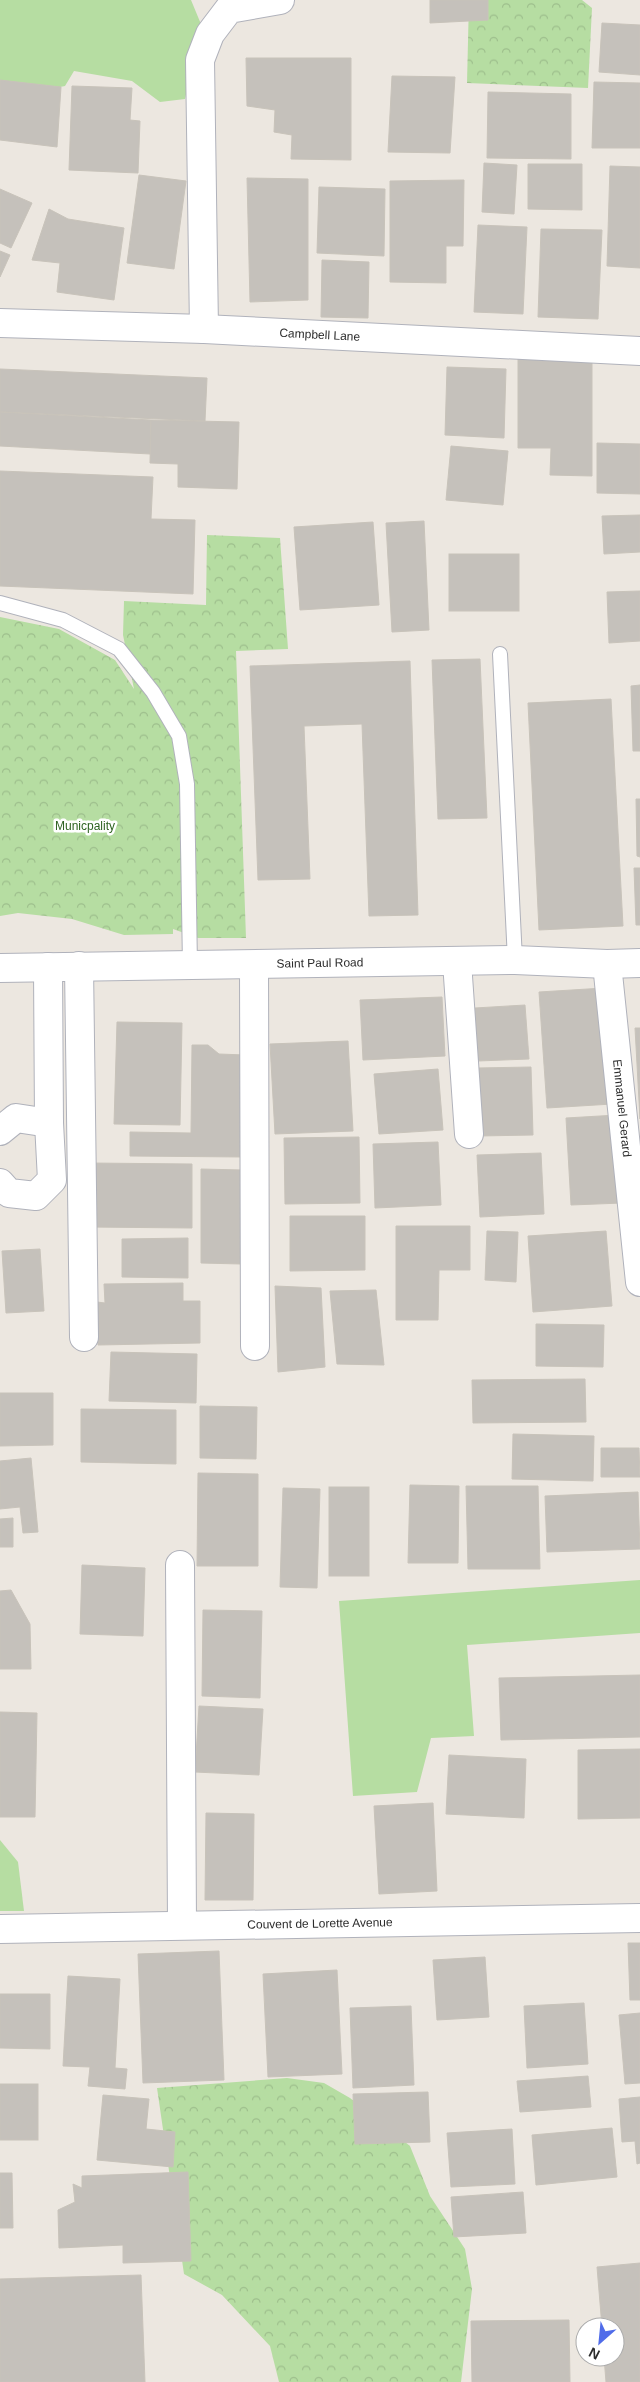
<svg xmlns="http://www.w3.org/2000/svg" width="640" height="2382" viewBox="0 0 640 2382" font-family="Arial,sans-serif">
<defs>
<pattern id="forest-crowns" width="20" height="18" patternUnits="userSpaceOnUse" patternTransform="scale(1.25)"><rect width="20" height="18" fill="#b6dda2"/><path d="M2 6a3 3 0 1 1 6 0M12 15a3 3 0 1 1 6 0" fill="none" stroke="#9dbe8c"/></pattern>
</defs>
<rect width="100%" height="100%" fill="#ece7e0"/>
<g fill="#b6dda2">
<polygon points="0,0 191,0 203,29 197,43 185,99 160,102 132,81 74,71 65,86 50,89 0,81"/>
<polygon points="640,1580 640,1633 467,1645 474,1736 431,1738 417,1792 353,1796 339,1601"/>
<polygon points="0,1840 18,1862 24,1911 0,1911"/>
</g>
<g fill="url(#forest-crowns)">
<polygon points="469,0 582,0 592,8 588,88 467,83"/>
<polygon points="207,535 280,538 288,649 236,651 246,938 198,938 173,929 173,934 124,935 72,919 18,913 0,916 0,617 59,629 115,660 134,689 123,635 124,601 206,605"/>
<polygon points="287,2078 324,2083 350,2098 410,2146 430,2196 465,2249 472,2289 461,2382 279,2382 270,2346 222,2295 184,2274 157,2088"/>
</g>
<g fill="#c5c1bb" stroke="#c8c3ba">
<polygon points="430,0 488,0 488,20 430,23"/>
<polygon points="602,23 640,25 640,75 599,72"/>
<polygon points="246,58 351,58 351,160 291,159 292,135 274,132 275,110 247,106"/>
<polygon points="392,76 455,77 450,153 388,152"/>
<polygon points="0,80 61,87 57,147 0,140"/>
<polygon points="594,82 640,83 640,148 592,148"/>
<polygon points="72,86 132,88 130,120 140,121 138,173 69,170"/>
<polygon points="488,92 571,94 571,159 487,158"/>
<polygon points="484,163 517,165 514,214 482,212"/>
<polygon points="528,164 582,164 582,210 528,209"/>
<polygon points="610,166 640,167 640,268 607,266"/>
<polygon points="139,175 186,181 174,269 127,263"/>
<polygon points="247,178 308,179 308,300 250,302"/>
<polygon points="464,180 463,246 446,246 446,283 390,282 390,181"/>
<polygon points="319,187 385,189 384,256 317,253"/>
<polygon points="0,189 32,203 11,248 0,243"/>
<polygon points="49,209 68,219 124,228 114,300 57,292 60,263 32,260"/>
<polygon points="478,225 527,227 523,314 474,312"/>
<polygon points="541,229 602,230 598,319 538,317"/>
<polygon points="0,251 10,255 0,277"/>
<polygon points="322,260 369,262 368,318 321,317"/>
<polygon points="518,358 592,358 592,476 550,475 551,448 518,448"/>
<polygon points="447,367 506,369 504,438 445,435"/>
<polygon points="0,369 207,378 205,421 0,412"/>
<polygon points="0,412 151,420 150,454 0,446"/>
<polygon points="151,420 239,422 237,489 178,487 178,464 150,463"/>
<polygon points="597,443 640,444 640,494 597,493"/>
<polygon points="451,446 508,451 503,505 446,500"/>
<polygon points="0,471 153,477 151,519 195,520 193,594 0,586"/>
<polygon points="640,515 640,552 604,554 602,516"/>
<polygon points="424,521 429,630 392,632 386,523"/>
<polygon points="373,522 379,605 300,610 294,527"/>
<rect x="449" y="554" width="70" height="57"/>
<polygon points="640,591 640,641 609,643 607,592"/>
<polygon points="480,659 487,818 438,819 432,660"/>
<polygon points="410,661 418,915 369,916 362,724 304,726 310,879 258,880 250,666"/>
<polygon points="640,685 640,751 633,751 631,686"/>
<polygon points="611,699 623,926 539,930 528,703"/>
<polygon points="636,799 640,799 640,857 637,856"/>
<polygon points="634,868 640,868 640,925 636,925"/>
<polygon points="604,988 612,1104 547,1108 539,992"/>
<polygon points="442,997 445,1056 363,1060 360,1000"/>
<polygon points="525,1005 529,1059 478,1061 475,1008"/>
<polygon points="117,1022 182,1023 180,1125 114,1124"/>
<polygon points="635,1028 640,1028 640,1119"/>
<polygon points="348,1041 353,1131 275,1134 270,1044"/>
<polygon points="192,1045 208,1045 219,1054 245,1055 244,1157 130,1156 130,1132 191,1133"/>
<polygon points="531,1067 533,1135 479,1136 477,1068"/>
<polygon points="438,1069 443,1130 379,1134 374,1074"/>
<polygon points="617,1115 622,1203 571,1205 566,1118"/>
<polygon points="359,1137 360,1203 285,1204 284,1138"/>
<polygon points="438,1142 441,1205 375,1208 373,1144"/>
<polygon points="541,1153 544,1214 480,1217 477,1155"/>
<polygon points="89,1163 192,1164 192,1228 89,1227"/>
<polygon points="201,1169 242,1170 241,1264 201,1263"/>
<polygon points="290,1216 365,1216 365,1270 290,1271"/>
<polygon points="396,1226 470,1226 470,1270 439,1270 438,1320 396,1320"/>
<polygon points="487,1231 518,1232 516,1282 485,1280"/>
<polygon points="606,1231 612,1306 533,1312 528,1236"/>
<polygon points="188,1238 188,1278 122,1277 122,1239"/>
<polygon points="40,1249 44,1311 6,1313 2,1251"/>
<polygon points="183,1283 183,1301 200,1301 200,1343 98,1345 97,1302 105,1303 104,1284"/>
<polygon points="275,1286 321,1288 325,1367 278,1372"/>
<polygon points="376,1290 384,1365 337,1364 330,1291"/>
<polygon points="536,1324 604,1325 603,1367 536,1366"/>
<polygon points="111,1352 197,1354 196,1403 109,1401"/>
<polygon points="585,1379 586,1422 473,1423 472,1380"/>
<polygon points="0,1393 53,1393 53,1445 0,1446"/>
<polygon points="200,1406 257,1407 256,1459 200,1458"/>
<polygon points="81,1409 176,1410 176,1464 81,1462"/>
<polygon points="513,1434 594,1436 593,1481 512,1479"/>
<polygon points="601,1448 639,1448 640,1477 601,1477"/>
<polygon points="31,1458 38,1532 23,1533 20,1507 0,1509 0,1461"/>
<polygon points="198,1473 258,1474 258,1566 197,1566"/>
<polygon points="410,1485 459,1486 458,1563 408,1563"/>
<polygon points="466,1486 538,1486 540,1569 468,1569"/>
<rect x="329" y="1487" width="40" height="89"/>
<polygon points="283,1488 320,1489 317,1588 280,1587"/>
<polygon points="638,1492 640,1549 547,1552 545,1496"/>
<polygon points="13,1518 13,1547 0,1547 0,1519"/>
<polygon points="82,1565 145,1568 143,1636 80,1634"/>
<polygon points="11,1590 30,1624 31,1669 0,1669 0,1591"/>
<polygon points="203,1610 262,1611 260,1698 202,1696"/>
<polygon points="640,1675 640,1737 501,1740 499,1678"/>
<polygon points="199,1706 263,1709 259,1775 195,1772"/>
<polygon points="0,1712 37,1713 35,1817 0,1817"/>
<polygon points="640,1749 640,1818 578,1819 578,1750"/>
<polygon points="449,1755 526,1759 524,1818 446,1814"/>
<polygon points="433,1803 437,1891 379,1894 374,1806"/>
<polygon points="206,1813 254,1814 253,1900 205,1900"/>
<polygon points="628,1943 640,1943 640,2000 630,2000"/>
<polygon points="219,1951 224,2080 143,2083 138,1954"/>
<polygon points="485,1957 489,2017 437,2020 433,1960"/>
<polygon points="337,1970 342,2074 268,2077 263,1974"/>
<polygon points="68,1976 120,1979 115,2068 127,2069 125,2089 88,2086 90,2067 63,2066"/>
<polygon points="0,1994 50,1994 50,2049 0,2048"/>
<polygon points="584,2003 588,2064 527,2068 524,2006"/>
<polygon points="411,2006 414,2085 353,2088 350,2008"/>
<polygon points="640,2013 640,2083 625,2084 619,2015"/>
<polygon points="588,2076 591,2107 520,2112 517,2081"/>
<rect x="0" y="2084" width="38" height="56"/>
<polygon points="428,2092 430,2142 355,2144 353,2094"/>
<polygon points="103,2095 149,2099 146,2129 175,2132 173,2167 97,2160"/>
<polygon points="640,2097 640,2163 637,2164 635,2141 622,2142 619,2099"/>
<polygon points="612,2128 617,2177 536,2185 532,2135"/>
<polygon points="512,2129 515,2184 451,2187 447,2133"/>
<polygon points="188,2172 191,2261 123,2263 123,2245 59,2248 58,2210 75,2202 73,2184 82,2188 82,2176"/>
<polygon points="0,2173 12,2173 13,2228 0,2228"/>
<polygon points="523,2192 526,2233 454,2237 451,2197"/>
<polygon points="640,2263 640,2382 606,2382 604,2357 615,2357 615,2327 602,2327 597,2267"/>
<polygon points="141,2275 145,2382 0,2382 0,2279"/>
<polygon points="569,2320 570,2382 472,2382 471,2321"/>
</g>
<g fill="none" stroke-linecap="round" stroke-linejoin="round">
<g stroke="#b0b2bb" stroke-width="16">
<g id="service">
<polyline points="0,603 63,620 119,649 153,692 179,736 187,784 190,966"/>
<polyline points="500,654 515,960"/>
</g>
</g>
<g stroke="#b0b2bb" stroke-width="30">
<g id="minor">
<path id="s1" d="M0,323L204,329L640,351"/>
<polyline points="204,329 200,60 210,34 229,9 280,0"/>
<polyline points="457,962 469,1134"/>
<path id="s2" d="M607,964L640,1282"/>
<polyline points="254,965 255,1346"/>
<polyline points="79,966 84,1337"/>
<polyline points="0,1131 16,1118 49,1123"/>
<polyline points="0,1183 9,1193 36,1196 52,1180 49,1123 48,967"/>
<polyline points="180,1565 182,1925"/>
<path id="s3" d="M0,1929L640,1918"/>
</g>
</g>
<g stroke="#b0b2bb" stroke-width="30">
<g id="secondary">
<path id="s4" d="M0,968L515,960L607,964L640,963"/>
</g>
</g>
<use href="#service" stroke="#fff" stroke-width="14"/>
<use href="#minor" stroke="#fff" stroke-width="28"/>
<use href="#secondary" stroke="#fff" stroke-width="28"/>
</g>
<g text-anchor="middle" stroke-width="5" stroke-linejoin="round" paint-order="stroke">
<g font-size="12" fill="#2c2c2c" stroke="#fff">
<text dy="4" stroke="none"><textPath href="#s1" startOffset="320">Campbell Lane</textPath></text>
<text dy="4" stroke="none"><textPath href="#s4" startOffset="320">Saint Paul Road</textPath></text>
<text dy="4" stroke="none"><textPath href="#s2" startOffset="145">Emmanuel Gerard</textPath></text>
<text dy="4" stroke="none"><textPath href="#s3" startOffset="320">Couvent de Lorette Avenue</textPath></text>
</g>
<g font-size="12" fill="#2f6322" stroke="#fff">
<text x="85" y="830">Municpality</text>
</g>
</g>
<g transform="translate(600 2342) rotate(207)"><circle r="24" fill="#ffffff" stroke="#ababab"/>
<path d="M0-4L9 19L0 12L-9 19Z" fill="#506ce9"/>
<text y="-8" font-size="14" font-weight="bold" text-anchor="middle" fill="#2c2c2c">N</text>
</g>
</svg>
